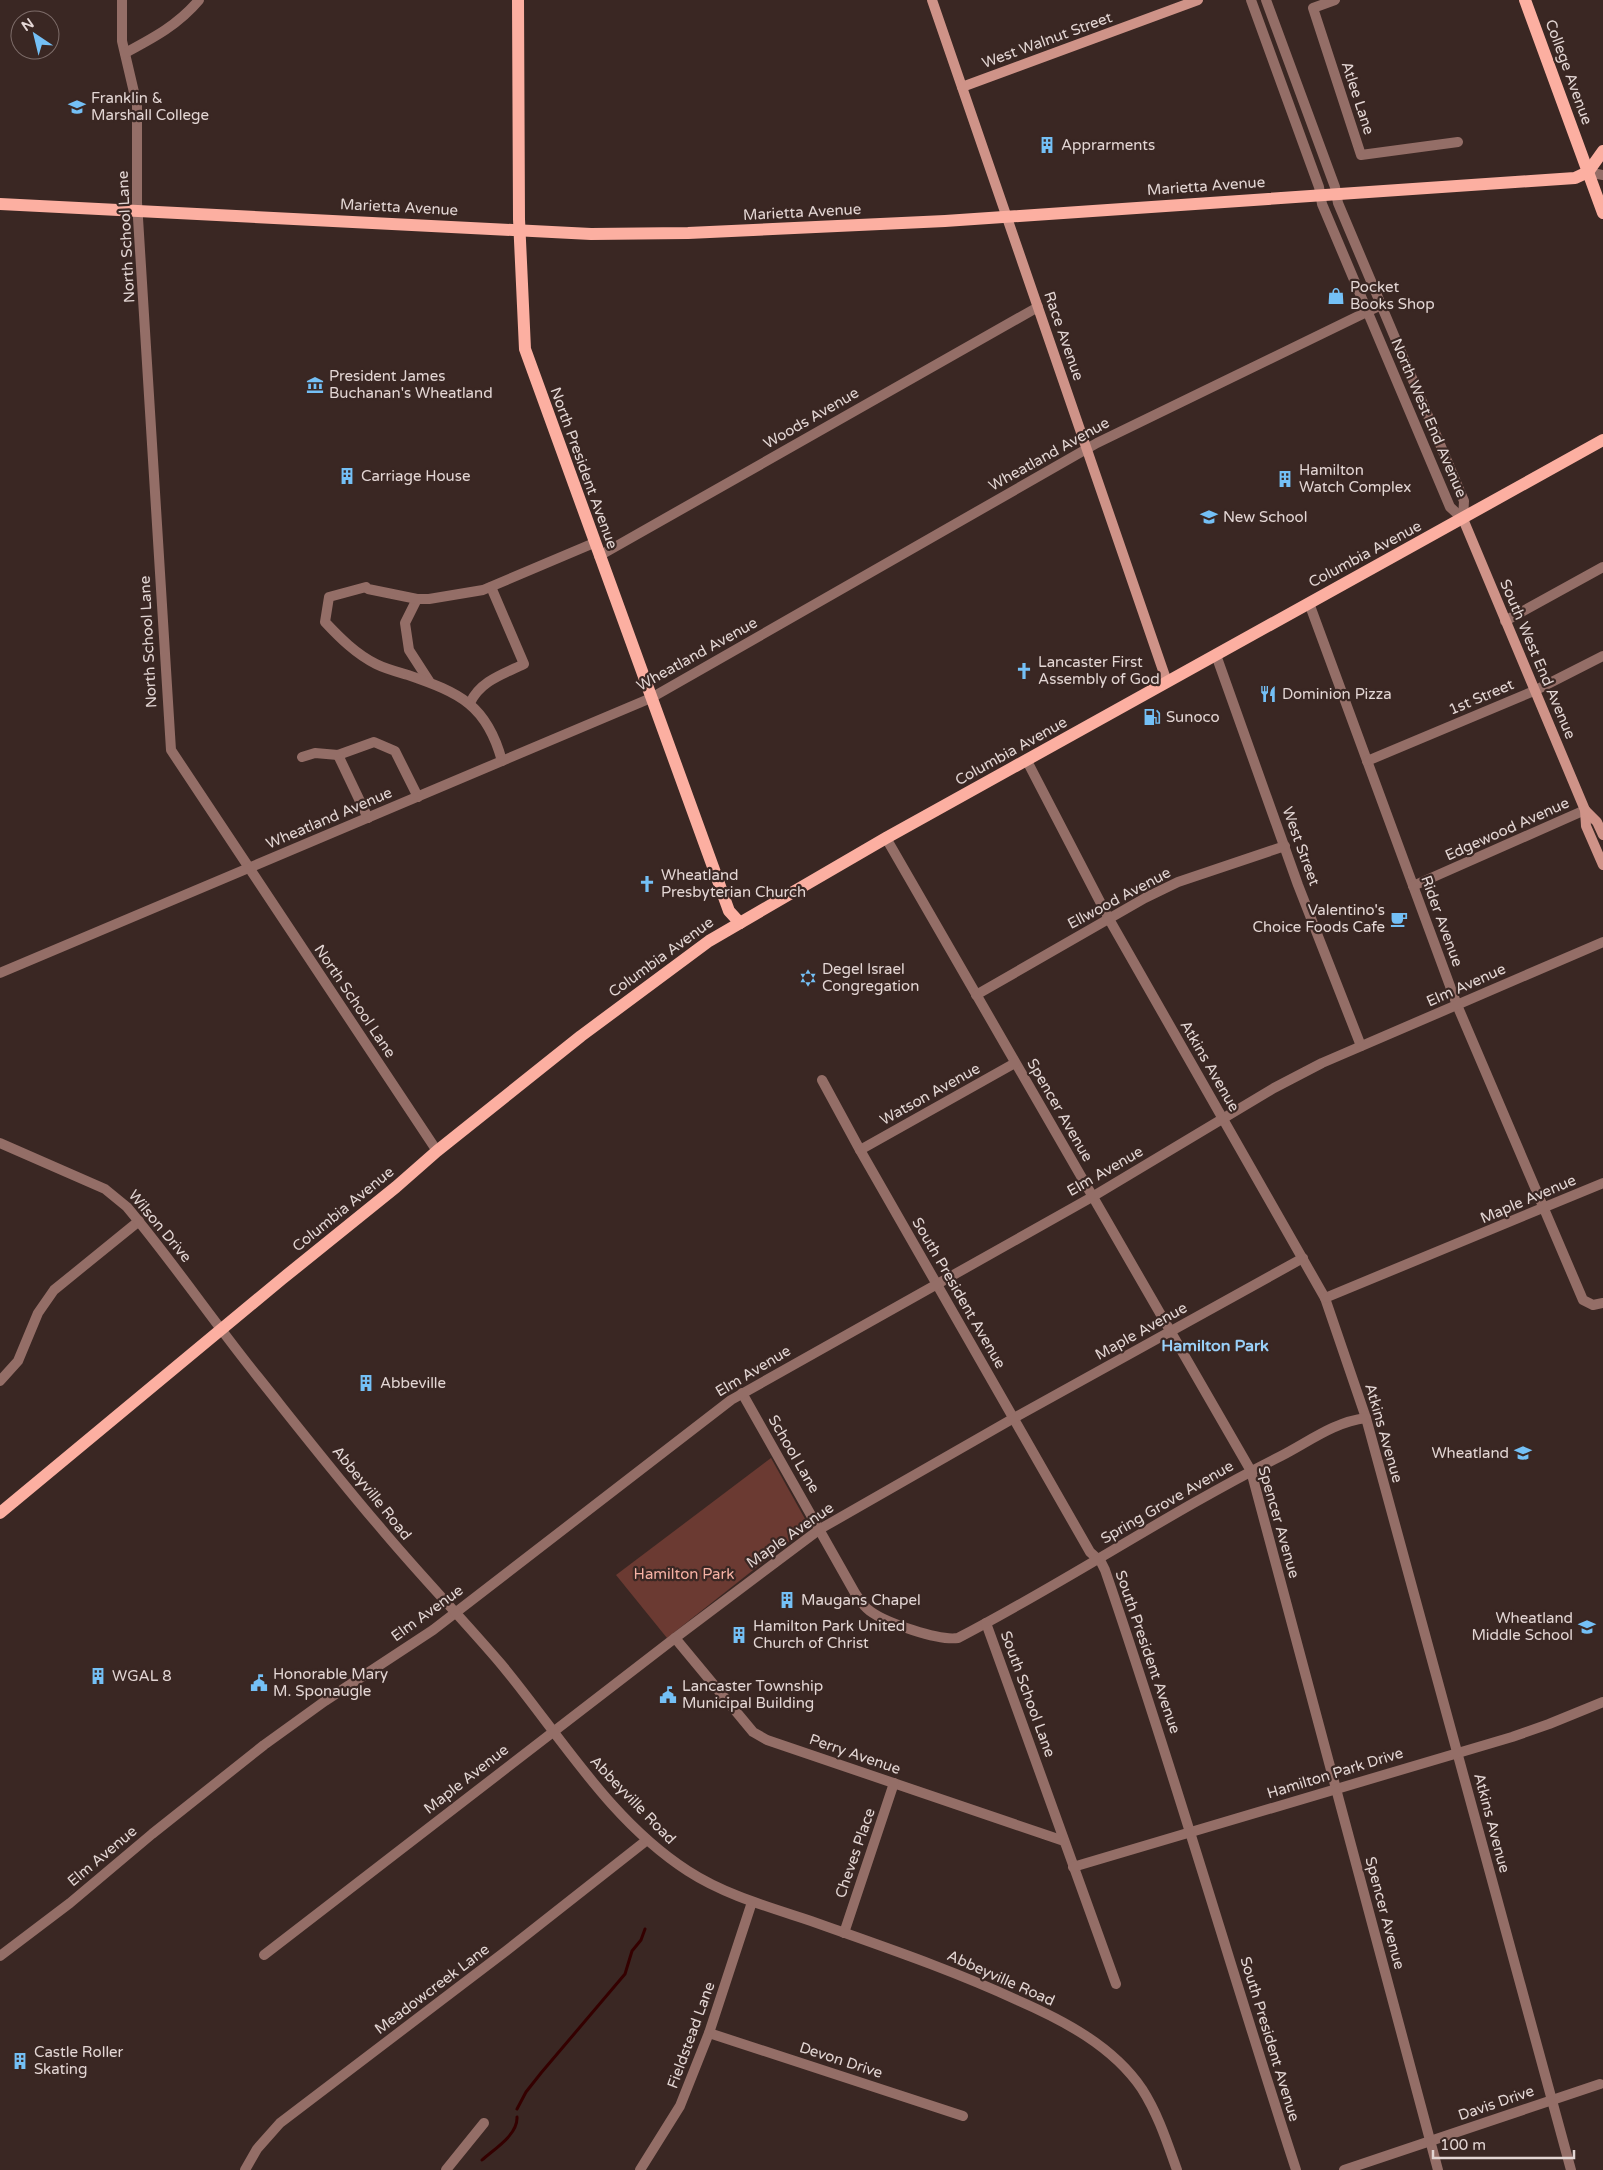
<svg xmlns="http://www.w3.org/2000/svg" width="1603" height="2170" viewBox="0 0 1603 2170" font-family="'Varela Round',sans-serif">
<rect width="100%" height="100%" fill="#3a2723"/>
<polygon fill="#6b3a32" points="771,1458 809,1526 667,1638 616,1575"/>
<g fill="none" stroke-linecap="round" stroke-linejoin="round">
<g stroke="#340000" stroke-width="3">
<polyline points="517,2109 526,2092 541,2073 625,1974 632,1951 641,1940 645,1929"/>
<path d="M482,2160C494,2149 518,2135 517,2117"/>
</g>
<g stroke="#946e67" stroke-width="10">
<polyline points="122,0 122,41 137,105 137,202 171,750 437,1151"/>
<polyline points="1335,0 1313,8 1361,155 1458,142"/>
<path d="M125,53C153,38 178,25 199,0"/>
<polyline points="599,556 1038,307"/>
<polyline points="417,599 405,623 409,650 429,681"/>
<polyline points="1309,603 1457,1005 1583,1300 1593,1305 1603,1303"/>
<polyline points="1505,621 1603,567"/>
<polyline points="1216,655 1298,885 1361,1046"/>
<path d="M470,703C480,681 503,674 524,664L491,587"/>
<polyline points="338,755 368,818"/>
<polyline points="302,757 315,753 338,755 374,742 395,751 418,797"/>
<path d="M502,761C487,705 460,693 408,675C398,672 386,669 376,664C356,654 340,638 325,622L329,597L366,587L368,589L417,599H429L483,590L594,543"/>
<polyline points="1027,761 1109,919 1325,1298 1366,1418 1571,2170"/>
<polyline points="1367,761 1534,691 1603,656"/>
<polyline points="886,838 1251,1471 1438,2170"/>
<polyline points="1413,886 1585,810"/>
<polyline points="0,973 651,698 1097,443 1381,305"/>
<polyline points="976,995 1145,898 1178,882 1285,846"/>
<path d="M822,1080L860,1150L1090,1552L1101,1562L1105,1570C1173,1768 1231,1970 1296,2170"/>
<polyline points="860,1150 1015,1063"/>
<polyline points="1325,1298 1603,1183"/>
<polyline points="0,1381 18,1361 38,1313 54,1290 139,1221"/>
<path d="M742,1393L855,1593C859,1599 864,1607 870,1611C886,1623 939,1641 958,1638C1068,1581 1171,1511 1281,1456C1310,1441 1334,1422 1366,1418"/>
<polyline points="986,1623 1116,1984"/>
<polyline points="675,1638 753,1732 767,1740 1064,1841"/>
<polyline points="1073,1867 1512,1737 1549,1724 1603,1702"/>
<polyline points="844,1933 894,1783"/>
<polyline points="264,1955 675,1638 820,1529 1014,1418 1303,1258"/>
<polyline points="0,1956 70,1903 152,1834 264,1745 325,1701 433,1630 731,1400 1092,1197 1274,1088 1322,1063 1603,942"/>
<polyline points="709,2033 963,2116"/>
<polyline points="245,2170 257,2149 280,2123 506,1951 647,1840"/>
<polyline points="446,2170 484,2123"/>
<polyline points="640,2170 680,2106 709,2033 752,1902"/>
<polyline points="1344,2170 1600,2084"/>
</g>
<g stroke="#946e67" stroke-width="10">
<polyline points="1251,0 1319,187 1322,204 1450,507 1463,519"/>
<polyline points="1266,0 1335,187 1338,203 1464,501 1463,519"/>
<polyline points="1588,172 1603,175"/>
<path d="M0,1143L105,1189L127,1207C173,1262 213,1321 258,1377C298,1427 337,1477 379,1526C418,1573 461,1617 501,1664C560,1735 609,1820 688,1871C725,1895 769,1907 811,1921C881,1946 950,1969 1017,2000C1063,2020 1113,2046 1142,2089C1158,2114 1167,2142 1177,2170"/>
</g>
<g stroke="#cf9388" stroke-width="10">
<polyline points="932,0 1167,682"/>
<polyline points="962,87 1198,0"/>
<polyline points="1463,519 1585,810 1586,826 1603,865"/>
<polyline points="1585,810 1597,822 1603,835"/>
</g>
<g stroke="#fcafa1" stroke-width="12">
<polyline points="518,0 519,219 525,349 729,911 740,923"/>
<polyline points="1525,0 1603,213"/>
<polyline points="1588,172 1603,151"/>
<polyline points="0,204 591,234 688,233 945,221 1531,181 1575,178 1588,172"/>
<polyline points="0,1513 282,1279 396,1187 437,1151 581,1036 709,941 886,838 1603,440"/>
</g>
</g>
<defs>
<g id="university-bare" transform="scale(1.35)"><path d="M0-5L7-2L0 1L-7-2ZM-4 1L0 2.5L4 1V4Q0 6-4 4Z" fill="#74c0f6" stroke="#3a2723" stroke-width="2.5" paint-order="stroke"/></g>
<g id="building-bare" transform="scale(1.35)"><path d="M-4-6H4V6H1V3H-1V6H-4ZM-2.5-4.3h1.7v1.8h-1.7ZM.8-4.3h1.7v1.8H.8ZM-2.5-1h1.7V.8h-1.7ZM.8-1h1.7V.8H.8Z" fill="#74c0f6" stroke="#3a2723" stroke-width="2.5" paint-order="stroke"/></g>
<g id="shop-bare" transform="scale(1.35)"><path d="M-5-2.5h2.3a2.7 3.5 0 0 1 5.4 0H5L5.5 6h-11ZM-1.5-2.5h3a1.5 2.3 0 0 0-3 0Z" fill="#74c0f6" stroke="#3a2723" stroke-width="2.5" paint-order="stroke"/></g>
<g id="museum-bare" transform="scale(1.35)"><path d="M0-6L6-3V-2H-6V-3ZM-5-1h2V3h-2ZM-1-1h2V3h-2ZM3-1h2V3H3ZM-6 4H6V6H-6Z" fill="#74c0f6" stroke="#3a2723" stroke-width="2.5" paint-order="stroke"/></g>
<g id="school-bare" transform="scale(1.35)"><path d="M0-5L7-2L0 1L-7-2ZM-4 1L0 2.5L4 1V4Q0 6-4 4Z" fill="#74c0f6" stroke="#3a2723" stroke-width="2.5" paint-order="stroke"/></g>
<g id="church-bare" transform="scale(1.35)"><path d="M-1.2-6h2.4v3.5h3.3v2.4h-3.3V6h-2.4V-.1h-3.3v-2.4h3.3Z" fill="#74c0f6" stroke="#3a2723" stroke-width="2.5" paint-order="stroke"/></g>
<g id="restaurant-bare" transform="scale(1.35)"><path d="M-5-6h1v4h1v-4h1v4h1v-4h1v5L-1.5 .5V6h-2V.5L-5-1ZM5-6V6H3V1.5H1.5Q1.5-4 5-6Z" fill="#74c0f6" stroke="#3a2723" stroke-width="2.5" paint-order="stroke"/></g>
<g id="fuel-bare" transform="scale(1.35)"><path d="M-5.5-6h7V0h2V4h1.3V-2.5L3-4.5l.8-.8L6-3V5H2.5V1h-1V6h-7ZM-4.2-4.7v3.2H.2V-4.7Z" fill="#74c0f6" stroke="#3a2723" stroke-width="2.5" paint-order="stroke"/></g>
<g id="cafe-bare" transform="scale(1.35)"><path d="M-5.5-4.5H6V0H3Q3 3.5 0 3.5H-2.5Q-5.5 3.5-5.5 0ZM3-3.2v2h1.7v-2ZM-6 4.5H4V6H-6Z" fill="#74c0f6" stroke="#3a2723" stroke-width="2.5" paint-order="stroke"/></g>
<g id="synagogue-bare" transform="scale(1.35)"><path d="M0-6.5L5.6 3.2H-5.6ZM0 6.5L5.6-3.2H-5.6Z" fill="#74c0f6" stroke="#3a2723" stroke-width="2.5" paint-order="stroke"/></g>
<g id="civic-bare" transform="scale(1.35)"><path d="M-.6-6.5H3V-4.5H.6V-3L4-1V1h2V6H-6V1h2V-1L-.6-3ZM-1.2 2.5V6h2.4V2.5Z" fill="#74c0f6" stroke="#3a2723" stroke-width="2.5" paint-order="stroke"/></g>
</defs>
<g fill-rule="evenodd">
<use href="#university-bare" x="77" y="107"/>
<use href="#building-bare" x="1047" y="145"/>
<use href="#shop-bare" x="1336" y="296"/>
<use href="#museum-bare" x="315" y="385"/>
<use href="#building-bare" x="347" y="476"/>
<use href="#building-bare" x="1285" y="479"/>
<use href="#school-bare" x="1209" y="517"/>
<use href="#church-bare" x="1024" y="671"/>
<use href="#restaurant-bare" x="1268" y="694"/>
<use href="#fuel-bare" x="1152" y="717"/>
<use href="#church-bare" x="647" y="884"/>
<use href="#cafe-bare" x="1399" y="919"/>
<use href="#synagogue-bare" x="808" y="978"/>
<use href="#building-bare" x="366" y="1383"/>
<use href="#school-bare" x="1523" y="1453"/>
<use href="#building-bare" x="787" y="1600"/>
<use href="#school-bare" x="1587" y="1627"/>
<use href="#building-bare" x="739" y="1635"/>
<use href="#building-bare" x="98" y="1676"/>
<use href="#civic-bare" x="259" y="1683"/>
<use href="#civic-bare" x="668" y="1695"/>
<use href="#building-bare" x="20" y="2061"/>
</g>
<g text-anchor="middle" stroke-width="4.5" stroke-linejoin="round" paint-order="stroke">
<g font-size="15" fill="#e3d6d4" stroke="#3a2723">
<text transform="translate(1047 40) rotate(-20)" y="5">West Walnut Street</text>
<text transform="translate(1569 72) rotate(70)" y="5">College Avenue</text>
<text transform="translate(1358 98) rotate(72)" y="5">Atlee Lane</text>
<text transform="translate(1206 186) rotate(-4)" y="5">Marietta Avenue</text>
<text transform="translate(399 207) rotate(3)" y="5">Marietta Avenue</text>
<text transform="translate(802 212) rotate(-3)" y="5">Marietta Avenue</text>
<text transform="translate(126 237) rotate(-93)" y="5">North School Lane</text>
<text transform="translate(1064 336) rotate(71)" y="5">Race Avenue</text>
<text transform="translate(811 418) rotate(-30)" y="5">Woods Avenue</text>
<text transform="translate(1429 418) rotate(67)" y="5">North West End Avenue</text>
<text transform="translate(1049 454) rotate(-29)" y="5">Wheatland Avenue</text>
<text transform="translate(584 468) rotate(70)" y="5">North President Avenue</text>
<text transform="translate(1365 554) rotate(-28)" y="5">Columbia Avenue</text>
<text transform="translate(148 642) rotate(-93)" y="5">North School Lane</text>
<text transform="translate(697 654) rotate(-29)" y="5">Wheatland Avenue</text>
<text transform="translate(1538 659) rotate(67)" y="5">South West End Avenue</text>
<text transform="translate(1481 697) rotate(-23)" y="5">1st Street</text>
<text transform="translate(1011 751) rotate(-29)" y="5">Columbia Avenue</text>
<text transform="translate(329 818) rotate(-23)" y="5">Wheatland Avenue</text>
<text transform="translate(1507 829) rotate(-24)" y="5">Edgewood Avenue</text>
<text transform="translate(1301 846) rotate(70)" y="5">West Street</text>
<text transform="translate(1119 898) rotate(-28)" y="5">Ellwood Avenue</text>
<text transform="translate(1442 921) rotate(70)" y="5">Rider Avenue</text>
<text transform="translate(661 957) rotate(-36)" y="5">Columbia Avenue</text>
<text transform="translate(1466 985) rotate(-24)" y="5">Elm Avenue</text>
<text transform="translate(355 1001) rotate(56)" y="5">North School Lane</text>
<text transform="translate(1210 1066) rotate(60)" y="5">Atkins Avenue</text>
<text transform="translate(930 1094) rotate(-29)" y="5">Watson Avenue</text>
<text transform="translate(1060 1110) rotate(60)" y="5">Spencer Avenue</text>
<text transform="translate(1105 1171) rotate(-30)" y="5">Elm Avenue</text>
<text transform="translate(1528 1199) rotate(-23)" y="5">Maple Avenue</text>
<text transform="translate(343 1209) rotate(-39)" y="5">Columbia Avenue</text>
<text transform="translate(160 1226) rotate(50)" y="5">Wilson Drive</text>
<text transform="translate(959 1293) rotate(60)" y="5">South President Avenue</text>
<text transform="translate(1141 1331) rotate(-29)" y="5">Maple Avenue</text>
<text transform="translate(753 1371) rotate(-31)" y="5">Elm Avenue</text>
<text transform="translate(1384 1433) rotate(74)" y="5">Atkins Avenue</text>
<text transform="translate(794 1454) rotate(60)" y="5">School Lane</text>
<text transform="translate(372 1493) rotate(51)" y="5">Abbeyville Road</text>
<text transform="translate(1167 1502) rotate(-30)" y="5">Spring Grove Avenue</text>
<text transform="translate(1279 1522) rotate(74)" y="5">Spencer Avenue</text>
<text transform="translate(790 1535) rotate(-35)" y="5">Maple Avenue</text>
<text transform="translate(427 1613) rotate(-36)" y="5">Elm Avenue</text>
<text transform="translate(1148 1652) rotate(71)" y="5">South President Avenue</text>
<text transform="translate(1028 1694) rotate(70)" y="5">South School Lane</text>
<text transform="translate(855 1754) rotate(19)" y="5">Perry Avenue</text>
<text transform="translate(1335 1773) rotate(-17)" y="5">Hamilton Park Drive</text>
<text transform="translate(466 1779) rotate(-38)" y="5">Maple Avenue</text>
<text transform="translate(633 1800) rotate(46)" y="5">Abbeyville Road</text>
<text transform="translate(1492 1823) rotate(75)" y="5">Atkins Avenue</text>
<text transform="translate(855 1853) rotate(-71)" y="5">Cheves Place</text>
<text transform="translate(102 1856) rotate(-40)" y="5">Elm Avenue</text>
<text transform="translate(1385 1913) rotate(75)" y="5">Spencer Avenue</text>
<text transform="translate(1001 1978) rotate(24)" y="5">Abbeyville Road</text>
<text transform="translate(432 1989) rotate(-37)" y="5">Meadowcreek Lane</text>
<text transform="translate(691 2035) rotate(-70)" y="5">Fieldstead Lane</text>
<text transform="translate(1270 2039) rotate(73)" y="5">South President Avenue</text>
<text transform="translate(841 2060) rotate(18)" y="5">Devon Drive</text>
<text transform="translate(1496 2103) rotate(-19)" y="5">Davis Drive</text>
</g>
<g font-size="15" fill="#e3d6d4" stroke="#3a2723" text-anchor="start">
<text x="91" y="103">Franklin &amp;<tspan x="91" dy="17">Marshall College</tspan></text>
<text x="1061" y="150">Apprarments</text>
<text x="1350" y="292">Pocket<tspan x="1350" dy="17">Books Shop</tspan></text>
<text x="329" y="381">President James<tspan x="329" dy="17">Buchanan's Wheatland</tspan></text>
<text x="1299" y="475">Hamilton<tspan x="1299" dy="17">Watch Complex</tspan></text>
<text x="361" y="481">Carriage House</text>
<text x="1223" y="522">New School</text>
<text x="1038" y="667">Lancaster First<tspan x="1038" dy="17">Assembly of God</tspan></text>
<text x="1282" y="699">Dominion Pizza</text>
<text x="1166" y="722">Sunoco</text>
<text x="661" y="880">Wheatland<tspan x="661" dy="17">Presbyterian Church</tspan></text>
<text x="1385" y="915" text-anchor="end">Valentino's<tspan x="1385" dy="17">Choice Foods Cafe</tspan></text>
<text x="822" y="974">Degel Israel<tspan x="822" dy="17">Congregation</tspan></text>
<text x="380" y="1388">Abbeville</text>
<text x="1509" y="1458" text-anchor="end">Wheatland</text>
<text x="801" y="1605">Maugans Chapel</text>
<text x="1573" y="1623" text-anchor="end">Wheatland<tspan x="1573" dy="17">Middle School</tspan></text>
<text x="753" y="1631">Hamilton Park United<tspan x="753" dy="17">Church of Christ</tspan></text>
<text x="273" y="1679">Honorable Mary<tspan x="273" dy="17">M. Sponaugle</tspan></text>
<text x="112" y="1681">WGAL 8</text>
<text x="682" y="1691">Lancaster Township<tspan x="682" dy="17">Municipal Building</tspan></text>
<text x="34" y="2057">Castle Roller<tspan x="34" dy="17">Skating</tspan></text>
</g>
<g font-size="15" fill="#f6b1a4" stroke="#3a2723">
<text x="684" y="1579">Hamilton Park</text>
</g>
<g font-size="16" font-weight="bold" fill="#99d0f8" stroke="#3a2723">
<text x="1215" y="1351">Hamilton Park</text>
</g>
</g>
<g transform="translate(35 35) rotate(325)"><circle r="24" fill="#3a2723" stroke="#7e6d6a"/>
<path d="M0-4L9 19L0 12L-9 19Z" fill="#74c0f6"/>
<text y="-8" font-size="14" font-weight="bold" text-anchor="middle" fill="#e3d6d4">N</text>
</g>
<path d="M1433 2150v8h141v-8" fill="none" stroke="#e3d6d4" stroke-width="2.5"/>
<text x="1440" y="2150" font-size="15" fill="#e3d6d4" stroke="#3a2723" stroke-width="4" paint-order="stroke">100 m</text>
</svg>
